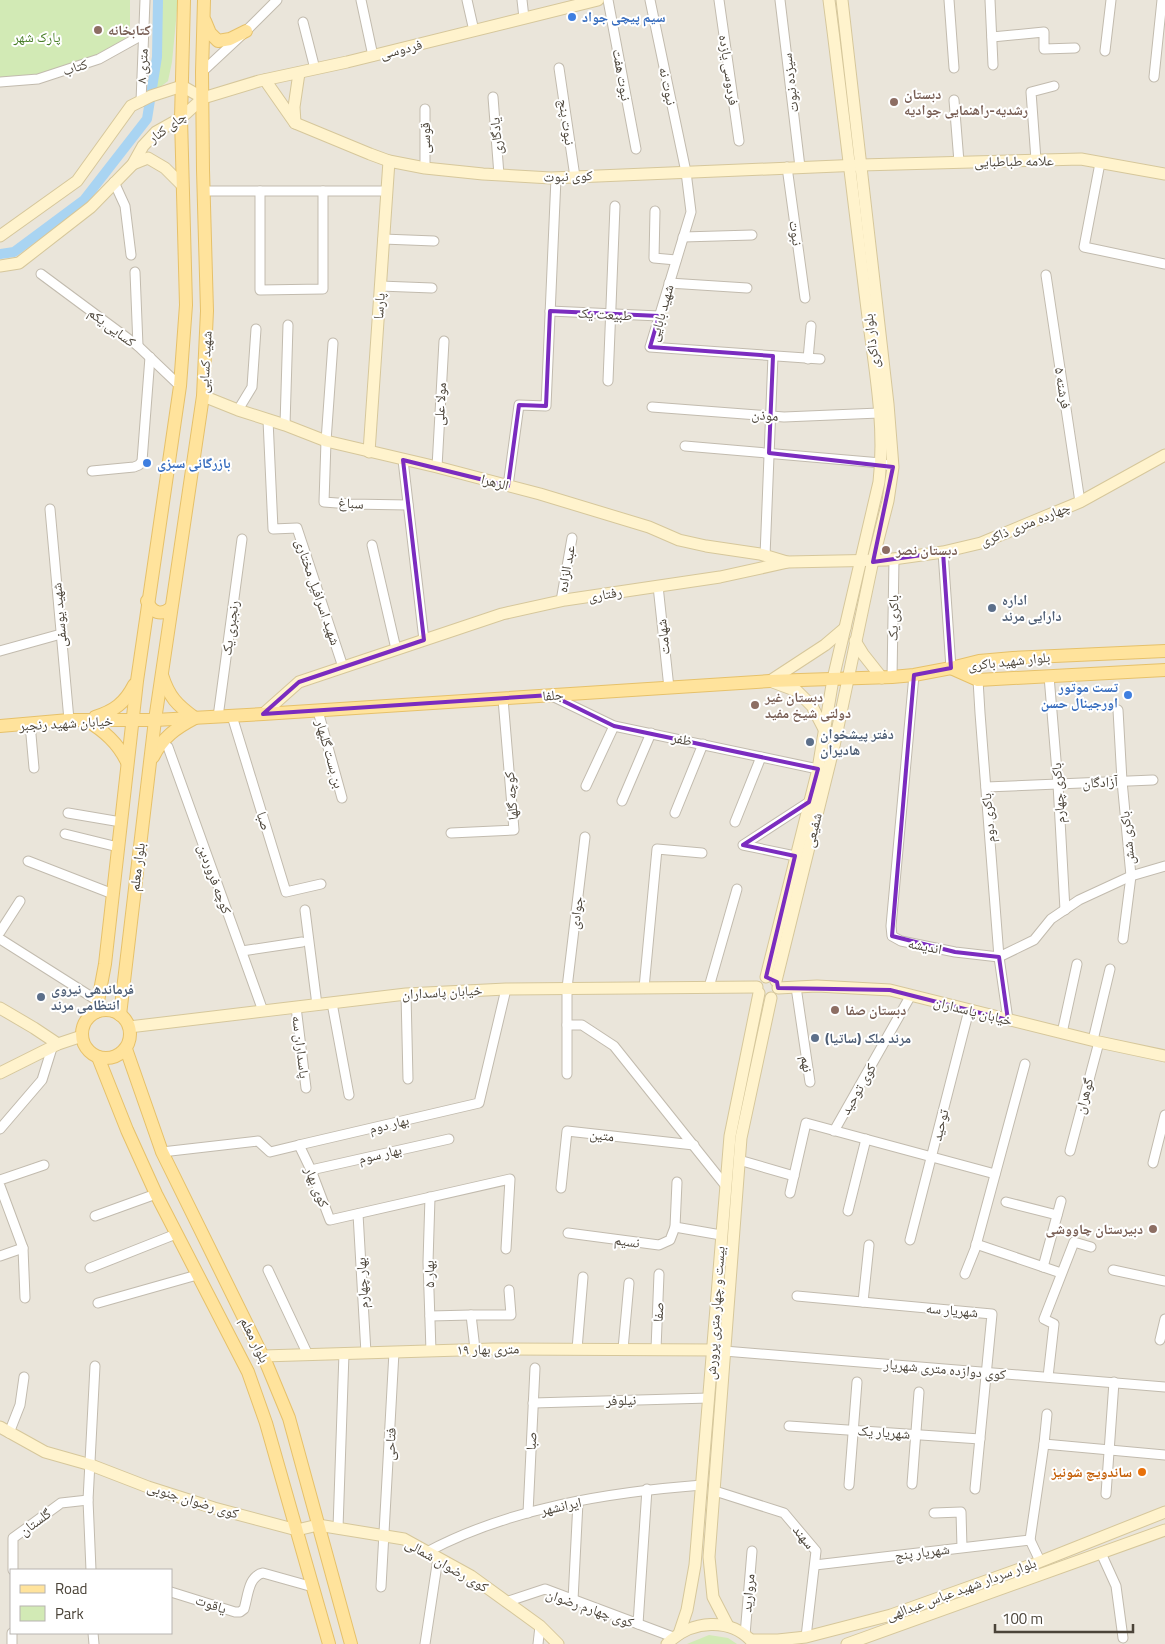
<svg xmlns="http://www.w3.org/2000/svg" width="1165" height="1644" viewBox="0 0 1165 1644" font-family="'Titillium Web','Noto Naskh Arabic',sans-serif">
<rect width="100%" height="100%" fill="#f6f3ec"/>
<path fill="#eae5da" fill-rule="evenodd" d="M0,0H1165V1644H0ZM11,1570H171V1633H11Z"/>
<g fill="#d2eab5">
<polygon points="0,0 130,0 130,28 124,41 104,55 37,76 0,79"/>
<polygon points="161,0 178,0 172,62 168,81 154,92 160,62"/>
<polygon points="709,1635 728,1638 737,1644 687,1644"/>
</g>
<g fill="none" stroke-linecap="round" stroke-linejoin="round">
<polyline stroke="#a9d4f2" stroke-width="10" points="0,254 14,252 84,200 147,119 157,57 158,0"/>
<g stroke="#c2bbae" stroke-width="11">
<g id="street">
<polyline points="361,0 373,56"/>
<polyline points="467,0 474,31"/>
<polyline points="522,0 524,18"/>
<polyline points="608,0 636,149"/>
<polyline points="650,0 686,172 691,212 650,347 820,359"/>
<polyline points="719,0 739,141"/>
<polyline points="780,0 800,167"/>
<polyline points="949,0 954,68"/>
<polyline points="990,0 993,65"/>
<polyline points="303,22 315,69"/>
<polyline points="992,37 1044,32 1044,49 1075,48"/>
<polyline points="1105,51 1111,0"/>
<polyline points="559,68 575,177"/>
<polyline points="202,72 246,31 277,0"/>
<polyline points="1154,77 1162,0"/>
<polyline points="0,82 38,79 99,59 144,34"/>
<polyline points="493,97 499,175"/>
<polyline points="954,100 959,162"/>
<polyline points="141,102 145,0"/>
<polyline points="425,109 425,168"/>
<polyline points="1036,160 1031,92 1054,86"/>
<polyline points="1100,163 1084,247 1165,264"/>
<polyline points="787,167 805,298"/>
<polyline points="114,182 125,206 131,255"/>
<polyline points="204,191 387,191"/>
<polyline points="260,191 260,290 323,289 323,191"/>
<polyline points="655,211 654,258 676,260"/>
<polyline points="683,237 752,235"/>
<polyline points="383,239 434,241"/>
<polyline points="135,272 138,346"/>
<polyline points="41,274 138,346 180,386"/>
<polyline points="1046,275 1080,502"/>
<polyline points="669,283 747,288"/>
<polyline points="380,286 432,288"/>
<polyline points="550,311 659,316"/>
<polyline points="333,343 326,441 324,502 350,504 408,505"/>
<polyline points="808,359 811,326"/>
<polyline points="608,381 615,206"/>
<polyline points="652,407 784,417 879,413"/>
<polyline points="238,410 252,387 256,329"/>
<polyline points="268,420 273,529 297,528 343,667"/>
<polyline points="285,425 288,325"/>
<polyline points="685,446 881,463 893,467"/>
<polyline points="403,460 424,640"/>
<polyline points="437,467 444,341"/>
<polyline points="92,471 134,467 139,465 142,461 150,357"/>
<polyline points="508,486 519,405 546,406 556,178"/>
<polyline points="50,509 69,720"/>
<polyline points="372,545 396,649"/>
<polyline points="943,552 951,668"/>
<polyline points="765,556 773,356"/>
<polyline points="658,586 669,688"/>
<polyline points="561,601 572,538"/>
<polyline points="0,651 61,634"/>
<polyline points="914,675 891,926 892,936 901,941 955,952 999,957 1034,940 1051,919 1079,900 1131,876 1165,866"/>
<polyline points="1049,676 1058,784 1065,910"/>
<polyline points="892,677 894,559"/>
<polyline points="978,680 980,713 999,957 1008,1020"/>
<polyline points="552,696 614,726 818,769"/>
<polyline points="1118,710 1122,781 1131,876 1123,939"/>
<polyline points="318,711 342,798"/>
<polyline points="232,716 286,892 321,884"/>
<polyline points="218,717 242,539"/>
<polyline points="30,724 34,768"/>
<polyline points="168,747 263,1011"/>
<polyline points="586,786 614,726"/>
<polyline points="986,787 1153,780"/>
<polyline points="622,801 651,733"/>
<polyline points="68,813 121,822"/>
<polyline points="675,813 703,744"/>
<polyline points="735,822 761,757"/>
<polyline points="451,833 514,830 503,699"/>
<polyline points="65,834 118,847"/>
<polyline points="795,856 743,845 809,802"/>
<polyline points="28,861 113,894"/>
<polyline points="305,910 317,1005"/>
<polyline points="0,932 20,901"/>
<polyline points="0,939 98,1001"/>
<polyline points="242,951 302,942"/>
<polyline points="709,987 737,889"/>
<polyline points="796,987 810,1082"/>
<polyline points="644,988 657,849 702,853"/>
<polyline points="406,994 408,1079"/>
<polyline points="332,1003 349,1095"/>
<polyline points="296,1007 306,1088"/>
<polyline points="567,1025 582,1025 614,1046 725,1185"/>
<polyline points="1062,1033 1077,964"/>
<polyline points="1093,1040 1110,969"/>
<polyline points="567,1074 567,988 585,837"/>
<polyline points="0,1129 42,1080 52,1048"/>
<polyline points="834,1131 911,995"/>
<polyline points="299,1145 479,1103 506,989"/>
<polyline points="1070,1151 1099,1042"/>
<polyline points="162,1152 258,1141 270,1152 299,1145 311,1170 330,1220 510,1179 506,1249"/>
<polyline points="739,1160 794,1176"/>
<polyline points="1153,1163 1165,1115"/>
<polyline points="311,1170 449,1139"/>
<polyline points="0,1180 44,1165"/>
<polyline points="0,1186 23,1248 25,1298"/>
<polyline points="561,1188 567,1131 694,1145"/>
<polyline points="790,1193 806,1123 995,1174"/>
<polyline points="430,1197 428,1262 431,1351"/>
<polyline points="1006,1202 1057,1215"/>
<polyline points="848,1211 866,1139"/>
<polyline points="358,1214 366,1353"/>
<polyline points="95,1216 156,1194"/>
<polyline points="675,1227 721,1235"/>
<polyline points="568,1233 659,1245 670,1240 675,1227 677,1182"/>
<polyline points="910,1240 969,1010"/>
<polyline points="976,1244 1061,1273"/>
<polyline points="0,1256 23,1248"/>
<polyline points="1043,1267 1061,1201"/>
<polyline points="90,1268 176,1234"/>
<polyline points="268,1270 308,1355"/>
<polyline points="1113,1270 1165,1281"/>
<polyline points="965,1274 975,1249 1025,1064"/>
<polyline points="797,1296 992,1314 975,1489"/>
<polyline points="863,1302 869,1245"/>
<polyline points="98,1303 197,1275"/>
<polyline points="430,1316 471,1315"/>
<polyline points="1160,1340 1165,1319"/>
<polyline points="475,1349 471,1315 511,1315 509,1290"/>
<polyline points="577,1349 583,1277"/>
<polyline points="623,1349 629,1283"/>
<polyline points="656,1349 659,1274"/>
<polyline points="724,1351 1165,1387"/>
<polyline points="1048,1377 1054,1324 1044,1319 1074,1242 1091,1247"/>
<polyline points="533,1403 709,1398"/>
<polyline points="789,1426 980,1439"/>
<polyline points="9,1433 20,1405 24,1377"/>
<polyline points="1044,1444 1165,1455"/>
<polyline points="912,1484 919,1392"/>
<polyline points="849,1485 857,1382"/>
<polyline points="715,1491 784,1513 816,1551 806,1637"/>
<polyline points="1106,1494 1114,1382"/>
<polyline points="528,1513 535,1368"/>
<polyline points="934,1513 961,1512 962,1547"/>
<polyline points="338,1528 344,1353"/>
<polyline points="1030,1540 1044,1444 1047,1414"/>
<path d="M427,1552C509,1508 610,1492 702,1485"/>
<polyline points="1101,1553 1116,1586 1123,1638"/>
<polyline points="815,1565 1030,1540 1040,1561"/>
<polyline points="13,1570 13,1538 61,1503 88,1500"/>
<polyline points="91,1570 88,1500 95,1366"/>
<polyline points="381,1587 394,1352"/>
<path d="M171,1592L235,1612H240L244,1609C248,1597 248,1576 263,1573L313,1587"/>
<polyline points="573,1600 578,1502"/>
<polyline points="506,1602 545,1589 673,1637"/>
<polyline points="638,1624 647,1489"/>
<polyline points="93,1633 94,1644"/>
<polyline points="745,1635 752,1551"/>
<polyline points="12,1644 12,1633"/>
<polyline points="425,1644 438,1558"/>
<polyline points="538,1644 540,1626"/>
</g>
</g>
<g stroke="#d6c79b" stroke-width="13">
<g id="secondary">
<polyline points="265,80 295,123 370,154 389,161 425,168 483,174 551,178 861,165 1081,159 1165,174"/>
<polyline points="295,123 294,107 299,73"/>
<polyline points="133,164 148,158 165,168 182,185"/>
<polyline points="0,236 77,181 131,106 151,96 182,86 203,98"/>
<polyline points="0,266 19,263 91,207 133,164 143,146 156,132 181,118 203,98 259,81 347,62 598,0"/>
<polyline points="203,396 238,410 285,425 326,441 437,467 540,494 649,527 679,540 706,546 760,554 787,562"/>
<polyline points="369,452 389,161"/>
<polyline points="855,641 863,654 882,678"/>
<polyline points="263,714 299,682 502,614 565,600 720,577 788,562 886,560 943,552 981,543 1080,502 1165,455"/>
<polyline points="825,731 812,706 797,691 770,681 825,645 845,628"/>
<path d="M766,977L818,769L833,679L879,482C886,422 873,360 866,301C854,200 842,100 829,0"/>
<polyline points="776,981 834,746 873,560 888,501 893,467 888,404 842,0"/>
<polyline points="778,988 817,986 890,990 1099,1042 1165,1056"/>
<polyline points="0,1008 34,1028 58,1044"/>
<polyline points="129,1027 406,994 506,989 757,987"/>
<polyline points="0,1073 58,1044 82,1036"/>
<polyline points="263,1356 493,1349 718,1350"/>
<polyline points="0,1427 45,1452 91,1465 148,1487 214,1508 297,1530 318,1525 404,1539 471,1576 540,1626 558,1644"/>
<polyline points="728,1626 713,1597 709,1557 741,1138 771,998"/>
<polyline points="679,1634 687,1610 695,1565 730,1136 759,993"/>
<polyline points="751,1640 778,1640 806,1637 891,1615 1034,1564 1165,1512"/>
<path d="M667,1644C690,1620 732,1616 754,1644"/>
<polyline points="847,1644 1165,1530"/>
</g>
</g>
<g stroke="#e6c16a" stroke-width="14">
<g id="primary">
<polyline points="205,21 210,33 218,41 230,39 246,31"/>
<path d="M147,601C152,613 161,616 171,608"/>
<polyline points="1165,651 1013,658 979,661 951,668 978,680 1165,670"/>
<path d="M95,717C114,711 125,703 134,685"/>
<path d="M86,720C104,731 118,743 127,762"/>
<polyline points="0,726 69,720 155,720 263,714 770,681 892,677 914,675 951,668"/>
<path d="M153,757C163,737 176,728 195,718C177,705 169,697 162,675"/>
<circle cx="106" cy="1034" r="24"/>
<polyline points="96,1012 105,964 137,681 180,386 186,305 181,118 184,0"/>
<polyline points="120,1015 155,720 203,396 207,311 203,170 202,72 204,0"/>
<polyline points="126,1049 162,1152 267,1365 289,1418 351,1644"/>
<polyline points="98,1057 127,1130 156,1194 248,1372 266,1423 329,1644"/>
</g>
</g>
<use href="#street" stroke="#fff" stroke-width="9"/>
<use href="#secondary" stroke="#fff3cd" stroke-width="11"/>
<use href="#primary" stroke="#ffe39c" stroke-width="12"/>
</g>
<path fill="none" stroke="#7b2cbf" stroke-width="4" stroke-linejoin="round" d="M550,311L659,316L650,347L773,356L769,453L893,467L873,562L943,552L951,668L914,675L892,936L955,952L999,957L1008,1020L890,990L778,988L777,982L766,977L795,856L743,845L809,802L818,769L614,726L551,695L263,714L299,682L424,640L403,460L508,486L519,405L546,406Z"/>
<g fill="#3f7fe0" stroke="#fff" stroke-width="2">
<circle cx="572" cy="17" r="5"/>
<circle cx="147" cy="463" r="5"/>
<circle cx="1128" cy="695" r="5"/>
</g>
<g fill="#8d6e63" stroke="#fff" stroke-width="2">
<circle cx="98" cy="30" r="5"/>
<circle cx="894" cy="102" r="5"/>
<circle cx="886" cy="550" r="5"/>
<circle cx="755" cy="705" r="5"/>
<circle cx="835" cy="1010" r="5"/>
<circle cx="1153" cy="1229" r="5"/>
</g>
<g fill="#5c6f8a" stroke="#fff" stroke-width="2">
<circle cx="992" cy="608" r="5"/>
<circle cx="810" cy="742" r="5"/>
<circle cx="41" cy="997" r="5"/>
<circle cx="815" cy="1038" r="5"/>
</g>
<circle fill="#e8710a" stroke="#fff" stroke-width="2" cx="1142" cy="1472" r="5"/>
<g text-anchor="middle" stroke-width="4" stroke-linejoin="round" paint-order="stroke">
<g font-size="14" font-weight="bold" fill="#366cbe" stroke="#fff" text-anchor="start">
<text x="582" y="22">سیم پیچی جواد</text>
<text x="157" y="468">بازرگانی سبزی</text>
<text x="1118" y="692" text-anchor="end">تست موتور<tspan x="1118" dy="16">اورجینال حسن</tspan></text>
</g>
<g font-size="14" font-weight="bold" fill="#785e54" stroke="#fff" text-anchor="start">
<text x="108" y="35">کتابخانه</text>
<text x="904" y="99">دبستان<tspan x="904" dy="16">رشدیه-راهنمایی جوادیه</tspan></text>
<text x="896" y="555">دبستان نصر</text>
<text x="765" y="702">دبستان غیر<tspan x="765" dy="16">دولتی شیخ مفید</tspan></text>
<text x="845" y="1015">دبستان صفا</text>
<text x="1143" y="1234" text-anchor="end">دبیرستان چاووشی</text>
</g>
<g font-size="14" fill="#4a7f2a" stroke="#fff">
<text x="37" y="42">پارک شهر</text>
</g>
<g font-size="14" fill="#4b4439" stroke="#fff">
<text transform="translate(401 49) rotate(-14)" y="5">فردوسی</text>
<text transform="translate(142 66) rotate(-87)" y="5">۸ متری</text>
<text transform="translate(75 67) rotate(-18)" y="5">کتاب</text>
<text transform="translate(729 70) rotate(82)" y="5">فردوسی یازده</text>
<text transform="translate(622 75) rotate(80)" y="5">نبوت هفت</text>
<text transform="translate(790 83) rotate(-97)" y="5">سیزده نبوت</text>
<text transform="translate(668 86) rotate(78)" y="5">نبوت نه</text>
<text transform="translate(567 122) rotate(82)" y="5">نبوت پنج</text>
<text transform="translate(167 127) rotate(-36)" y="5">چای کنار</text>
<text transform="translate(496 136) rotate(-95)" y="5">یادگاری</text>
<text transform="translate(425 138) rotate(-90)" y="5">قوسی</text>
<text transform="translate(1014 161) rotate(-1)" y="5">علامه طباطبایی</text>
<text transform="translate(568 176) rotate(-2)" y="5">کوی نبوت</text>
<text transform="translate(796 233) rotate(82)" y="5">نبوت</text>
<text transform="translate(379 306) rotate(-86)" y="5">پارسا</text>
<text transform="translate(661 313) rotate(-74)" y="5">شهید بابایی</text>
<text transform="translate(605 314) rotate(3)" y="5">طبیعت یک</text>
<text transform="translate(112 327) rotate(37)" y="5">کسایی یکم</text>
<text transform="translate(871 341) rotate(-97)" y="5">بلوار ذاکری</text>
<text transform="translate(205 362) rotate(-87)" y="5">شهید کسایی</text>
<text transform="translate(1063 388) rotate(81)" y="5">فرشته ۵</text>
<text transform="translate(440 404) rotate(-87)" y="5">مولا علی</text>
<text transform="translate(765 415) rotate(4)" y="5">موذن</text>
<text transform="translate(495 482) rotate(15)" y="5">الزهرا</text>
<text transform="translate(351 503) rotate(3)" y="5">سباغ</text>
<text transform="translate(1025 524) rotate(-22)" y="5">چهارده متری ذاکری</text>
<text transform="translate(566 569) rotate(-80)" y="5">عبد الزاده</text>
<text transform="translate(318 592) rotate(71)" y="5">شهید اسرافیل مختاری</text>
<text transform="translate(605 594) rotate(-9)" y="5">رفتاری</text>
<text transform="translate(59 615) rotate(-95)" y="5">شهید یوسفی</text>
<text transform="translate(893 618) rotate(-89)" y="5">باکری یک</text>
<text transform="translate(230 628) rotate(-82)" y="5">رنجبری یک</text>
<text transform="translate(663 637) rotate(-96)" y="5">شهامت</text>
<text transform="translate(1009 661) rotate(-6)" y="5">بلوار شهید باکری</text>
<text transform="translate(553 695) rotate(-4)" y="5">جلفا</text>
<text transform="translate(66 723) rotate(-3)" y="5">خیابان شهید رنجبر</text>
<text transform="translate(682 739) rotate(12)" y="5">ظفر</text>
<text transform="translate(330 754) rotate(74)" y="5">بن بست گلبهار</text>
<text transform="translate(1100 782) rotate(-3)" y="5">آزادگان</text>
<text transform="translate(1058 793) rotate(-94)" y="5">باکری چهارم</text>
<text transform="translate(511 796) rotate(-95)" y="5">کوچه گلها</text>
<text transform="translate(988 818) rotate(-95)" y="5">باکری دوم</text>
<text transform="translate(264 821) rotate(73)" y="5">صبا</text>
<text transform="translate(813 830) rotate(-76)" y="5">شفیعی</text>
<text transform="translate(1127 838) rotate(-96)" y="5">باکری شش</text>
<text transform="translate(137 867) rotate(-83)" y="5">بلوار معلم</text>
<text transform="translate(215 879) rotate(70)" y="5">کوچه فروردین</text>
<text transform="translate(576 913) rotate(-83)" y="5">جوادی</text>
<text transform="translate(925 946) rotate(11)" y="5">اندیشه</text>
<text transform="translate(442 992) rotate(-3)" y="5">خیابان پاسداران</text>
<text transform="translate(973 1011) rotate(14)" y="5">خیابان پاسداران</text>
<text transform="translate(301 1047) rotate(83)" y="5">پاسداران سه</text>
<text transform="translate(807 1064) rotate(82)" y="5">نهم</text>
<text transform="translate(858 1089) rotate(-60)" y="5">کوی توحید</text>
<text transform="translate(1084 1096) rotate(-75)" y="5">گوهران</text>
<text transform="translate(389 1124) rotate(-13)" y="5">بهار دوم</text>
<text transform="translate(940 1125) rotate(-76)" y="5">توحید</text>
<text transform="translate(602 1135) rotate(7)" y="5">متین</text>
<text transform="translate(380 1154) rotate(-13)" y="5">بهار سوم</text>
<text transform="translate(317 1187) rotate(68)" y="5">کوی بهار</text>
<text transform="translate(627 1241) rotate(8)" y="5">نسیم</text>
<text transform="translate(429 1274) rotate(-91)" y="5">بهار ۵</text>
<text transform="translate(362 1283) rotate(-93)" y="5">بهار چهارم</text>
<text transform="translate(952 1310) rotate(5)" y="5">شهریار سه</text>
<text transform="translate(658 1312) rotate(-87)" y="5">صفا</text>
<text transform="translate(715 1313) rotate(-86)" y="5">بیست و چهار متری پرورش</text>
<text transform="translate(255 1340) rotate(64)" y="5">بلوار معلم</text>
<text transform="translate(488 1349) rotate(-1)" y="5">۱۹ متری بهار</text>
<text transform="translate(945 1369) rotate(5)" y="5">کوی دوازده متری شهریار</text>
<text transform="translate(621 1400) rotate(-1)" y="5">نیلوفر</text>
<text transform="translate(884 1432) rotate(4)" y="5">شهریار یک</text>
<text transform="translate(531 1441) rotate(-87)" y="5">صبا</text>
<text transform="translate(390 1444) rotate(-87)" y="5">فتاحی</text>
<text transform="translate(193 1500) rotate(17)" y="5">کوی رضوان جنوبی</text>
<text transform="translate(561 1506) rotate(-12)" y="5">ایرانشهر</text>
<text transform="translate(35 1522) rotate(-36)" y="5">گلستان</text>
<text transform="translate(804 1537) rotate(52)" y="5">سهند</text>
<text transform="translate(922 1552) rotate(-7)" y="5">شهریار پنج</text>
<text transform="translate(447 1565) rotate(30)" y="5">کوی رضوان شمالی</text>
<text transform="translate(961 1589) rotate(-20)" y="5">بلوار سردار شهید عباس عبدالهی</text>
<text transform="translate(748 1593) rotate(-85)" y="5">مروارید</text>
<text transform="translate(211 1604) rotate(18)" y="5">یاقوت</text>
<text transform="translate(590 1608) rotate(19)" y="5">کوی چهارم رضوان</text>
</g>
<g font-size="14" font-weight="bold" fill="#4e5e75" stroke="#fff" text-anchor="start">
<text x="1002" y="605">اداره<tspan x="1002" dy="16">دارایی مرند</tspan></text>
<text x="820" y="739">دفتر پیشخوان<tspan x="820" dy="16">هادیران</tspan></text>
<text x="51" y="994">فرماندهی نیروی<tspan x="51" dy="16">انتظامی مرند</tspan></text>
<text x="825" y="1043">مرند ملک (ساتیا)</text>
</g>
<g font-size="14" font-weight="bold" fill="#c56008" stroke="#fff" text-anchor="end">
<text x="1132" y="1477">ساندویچ شونیز</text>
</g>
</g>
<rect x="10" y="1569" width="162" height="65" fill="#ffffff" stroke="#b7b4b0"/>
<rect x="20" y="1585" width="25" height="8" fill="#ffe39c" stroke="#b7b4b0"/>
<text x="55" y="1594" font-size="15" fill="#4b4439">Road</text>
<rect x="20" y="1606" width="25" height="15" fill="#d2eab5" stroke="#b7b4b0"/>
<text x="55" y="1619" font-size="15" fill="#4b4439">Park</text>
<path d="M995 1624v8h138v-8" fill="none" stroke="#4b4439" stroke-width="2.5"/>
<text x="1002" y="1624" font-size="15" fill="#4b4439" stroke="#ffffff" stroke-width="4" paint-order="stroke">100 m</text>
</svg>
